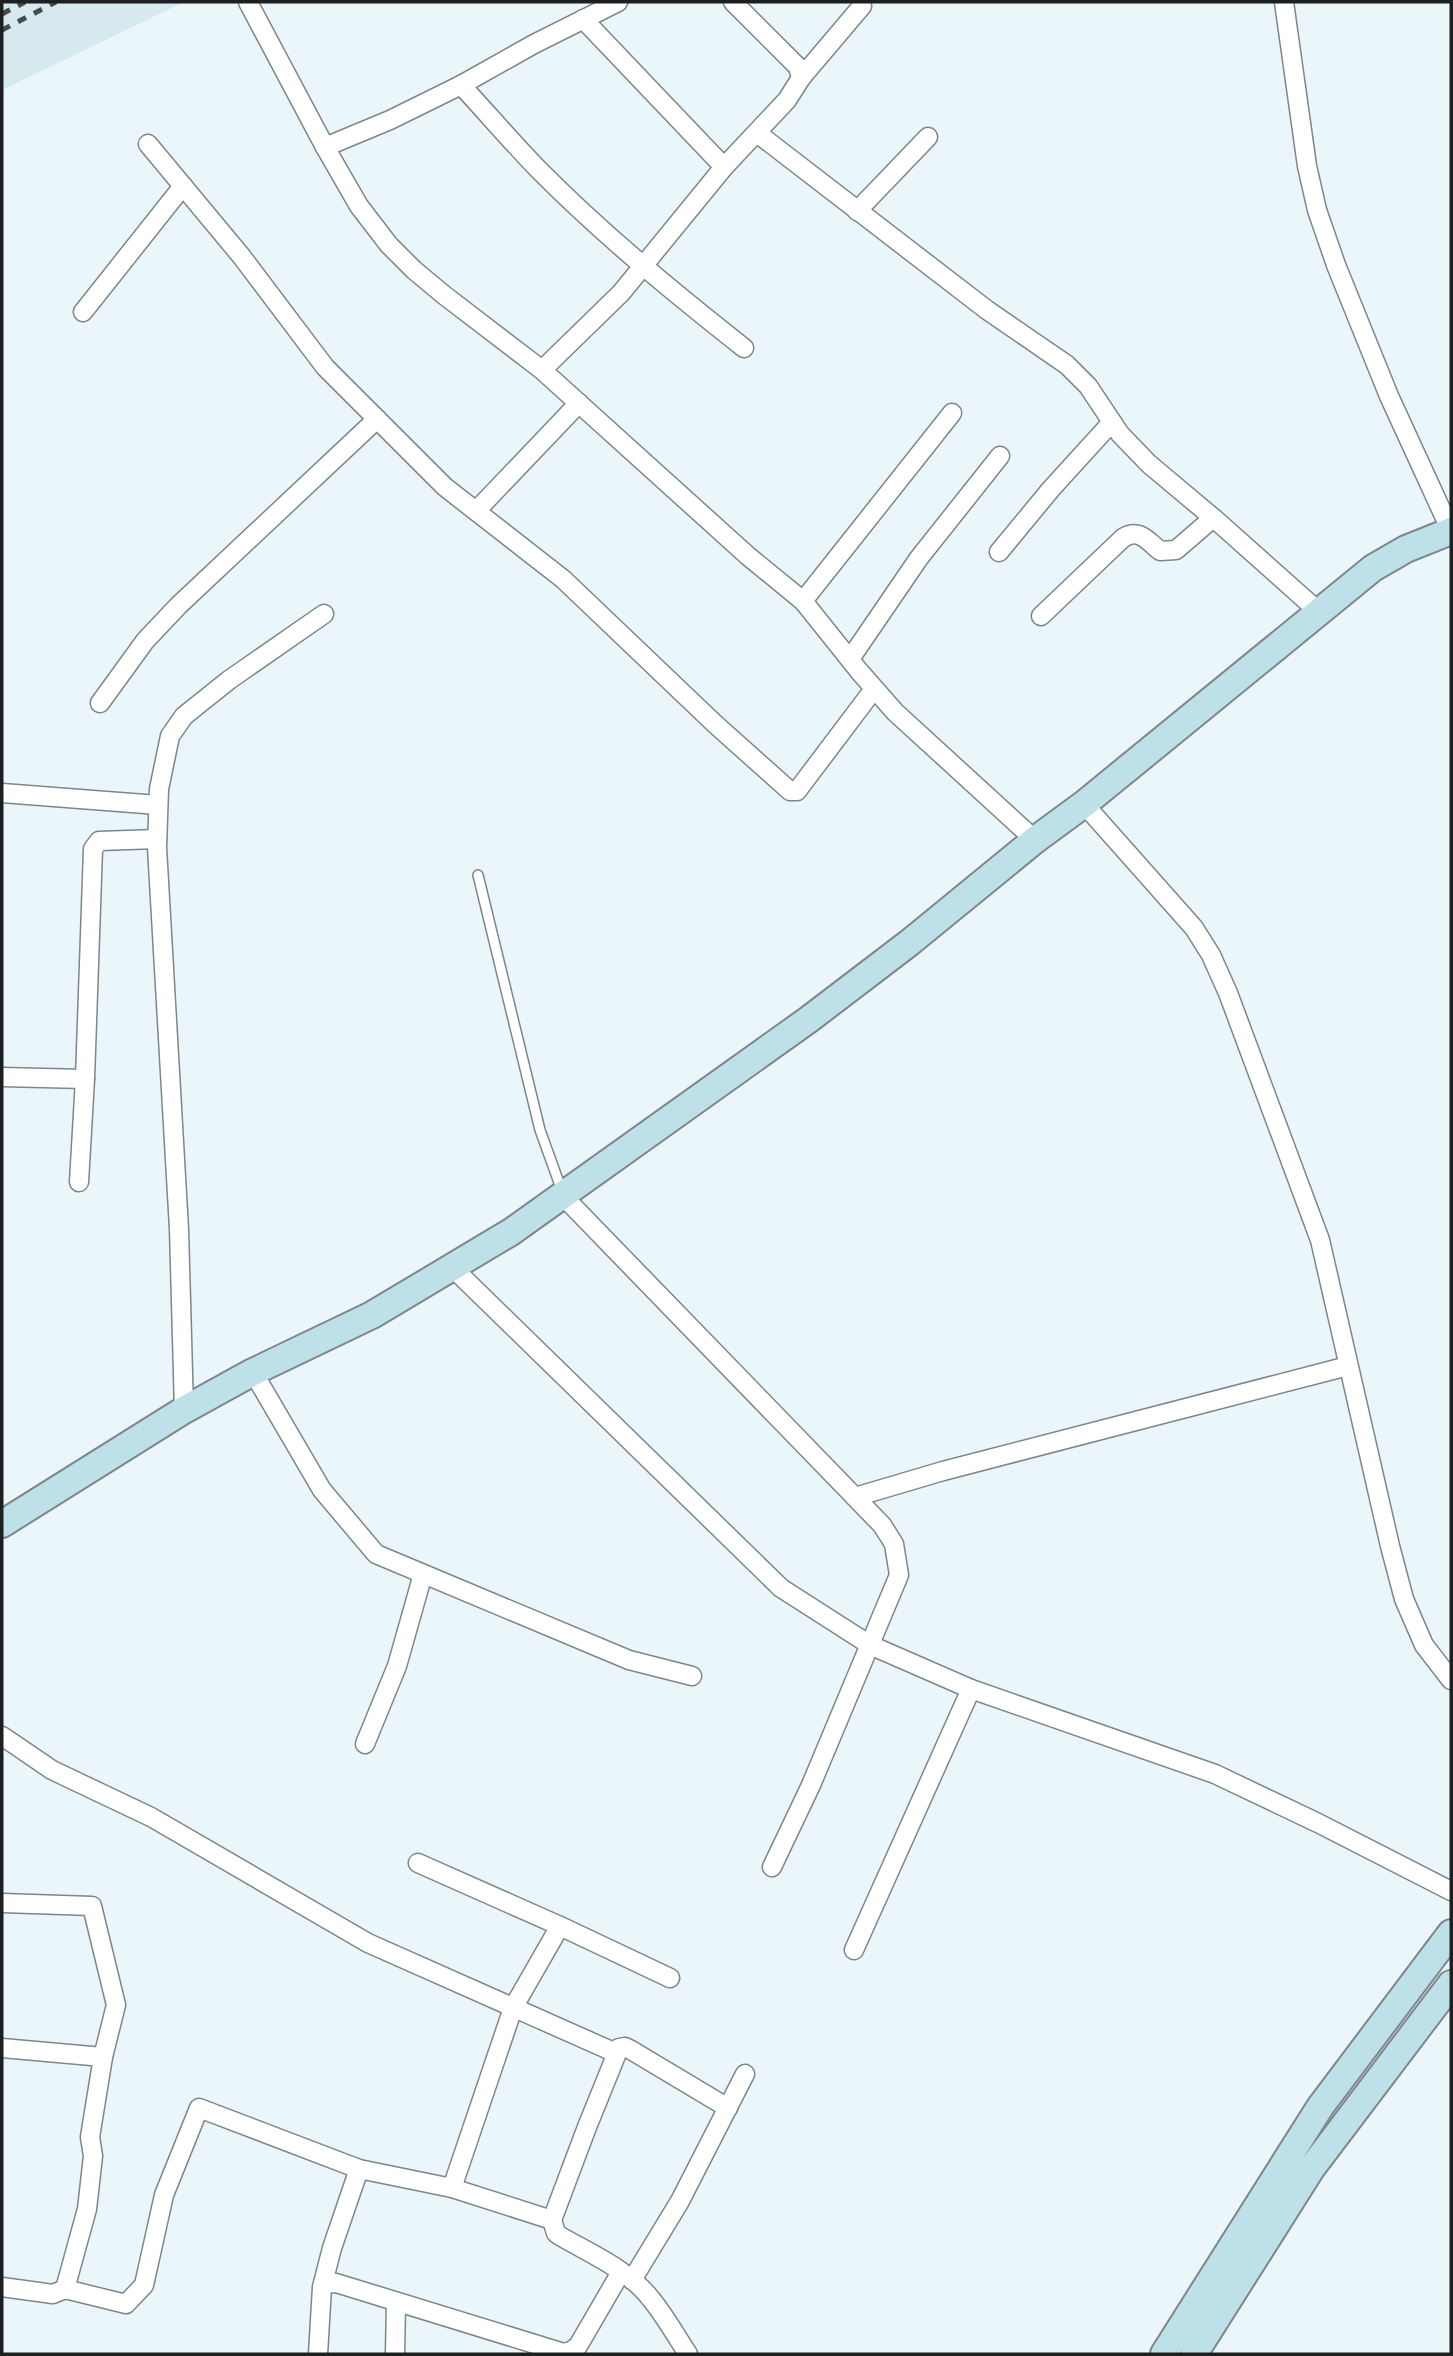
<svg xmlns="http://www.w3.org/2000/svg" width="1453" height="2356" viewBox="0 0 1453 2356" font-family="'Space Grotesk',sans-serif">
<rect width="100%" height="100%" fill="#ebf6fa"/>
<polygon fill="#d5e9ee" points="2,2 184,2 2,90"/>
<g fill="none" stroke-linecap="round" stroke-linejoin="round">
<g stroke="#7d878a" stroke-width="12">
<polyline id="lane" points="478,875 540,1130 562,1191"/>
</g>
<g stroke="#7d878a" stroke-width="21">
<g id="street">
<polyline points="248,2 325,147 359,206 389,245 414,270 444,295 542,370 748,556 803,601 859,671 895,712 1035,840"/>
<polyline points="1284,2 1307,166 1317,210 1336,265 1389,396 1451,531"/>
<polyline points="583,19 724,167"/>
<polyline points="801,78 862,6"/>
<path d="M461,85C486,112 511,141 537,168C601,233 673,292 744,348"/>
<polyline points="757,133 987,310 1067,365 1088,386 1120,434 1149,464 1217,521 1318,611"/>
<polyline points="148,144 242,257 325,367 445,487 563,579 715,724 790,791 797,791 874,689"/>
<polyline points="325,147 390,120 461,85 534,44 618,2"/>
<polyline points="857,211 928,137"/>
<polyline points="83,312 183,186"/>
<polyline points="542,370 621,293 724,167 787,100 801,78 798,67 733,2"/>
<polyline points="476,511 579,403"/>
<polyline points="999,552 1051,489 1112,422"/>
<polyline points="803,601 952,413"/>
<path d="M1041,616L1123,538C1139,528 1147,540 1160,551L1176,550L1213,518"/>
<polyline points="850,659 919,558 1000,456"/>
<polyline points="100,703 145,641 178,606 377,419"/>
<polyline points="2,793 158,805"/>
<polyline points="1084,804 1194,928 1211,955 1228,993 1320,1240 1390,1546 1404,1599 1424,1645 1451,1680"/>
<polyline points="2,1077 85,1079"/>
<polyline points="79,1182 85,1079 93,849 99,841 157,839"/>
<polyline points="563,1196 882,1525 894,1544 899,1575 811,1785 772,1867"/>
<polyline points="453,1268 781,1588 870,1645 971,1689 1215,1774 1318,1823 1451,1891"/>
<polyline points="253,1372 322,1490 376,1554 629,1660 692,1676"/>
<polyline points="184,1410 179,1229 157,847 159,789 170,736 184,716 229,680 324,614"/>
<polyline points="855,1497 943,1471 1348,1366"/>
<polyline points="2,1736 52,1770 151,1817 368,1943 616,2053"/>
<polyline points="365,1744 397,1666 423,1574"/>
<polyline points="418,1863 560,1926 513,2008 452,2188"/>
<polyline points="2,1903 92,1906 116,2005 103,2057 90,2137 93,2156 87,2209 65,2289"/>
<polyline points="560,1926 670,1978"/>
<polyline points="854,1950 971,1689"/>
<polyline points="2,2048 103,2057"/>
<polyline points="632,2280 680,2201 745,2074"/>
<polyline points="323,2284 336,2283 564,2353 571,2351 578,2346 621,2272"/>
<polyline points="2,2287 53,2294 65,2289 126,2304 144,2285 164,2195 199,2108 359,2169 452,2188 552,2220"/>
<polyline points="318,2354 322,2287 332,2248 359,2169"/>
<polyline points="395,2354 396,2303"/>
<path d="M688,2354C676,2336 665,2316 651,2299C629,2270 591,2254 560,2236L556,2233L552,2220L587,2127L619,2048L625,2047L631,2050L728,2108"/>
</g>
</g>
<g stroke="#7d878a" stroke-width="30">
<g id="secondary">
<polyline points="2,1524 184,1410 253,1372 372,1315 511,1232 808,1020 909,943 1035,840 1084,804 1373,568 1406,549 1451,531"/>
<polyline points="1164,2354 1320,2107 1451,1933"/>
<polyline points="1194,2354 1311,2169 1451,1984"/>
</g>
</g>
<use href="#lane" stroke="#fff" stroke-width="9"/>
<use href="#street" stroke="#fff" stroke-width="18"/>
<use href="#secondary" stroke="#bee0e8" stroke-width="26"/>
<g stroke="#474c4e" stroke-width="5" stroke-dasharray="9 9" stroke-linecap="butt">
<polyline points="2,14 25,2"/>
<polyline points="2,30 56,2"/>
</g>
</g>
<rect width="1453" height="2356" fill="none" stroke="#1c2021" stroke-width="7"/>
</svg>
